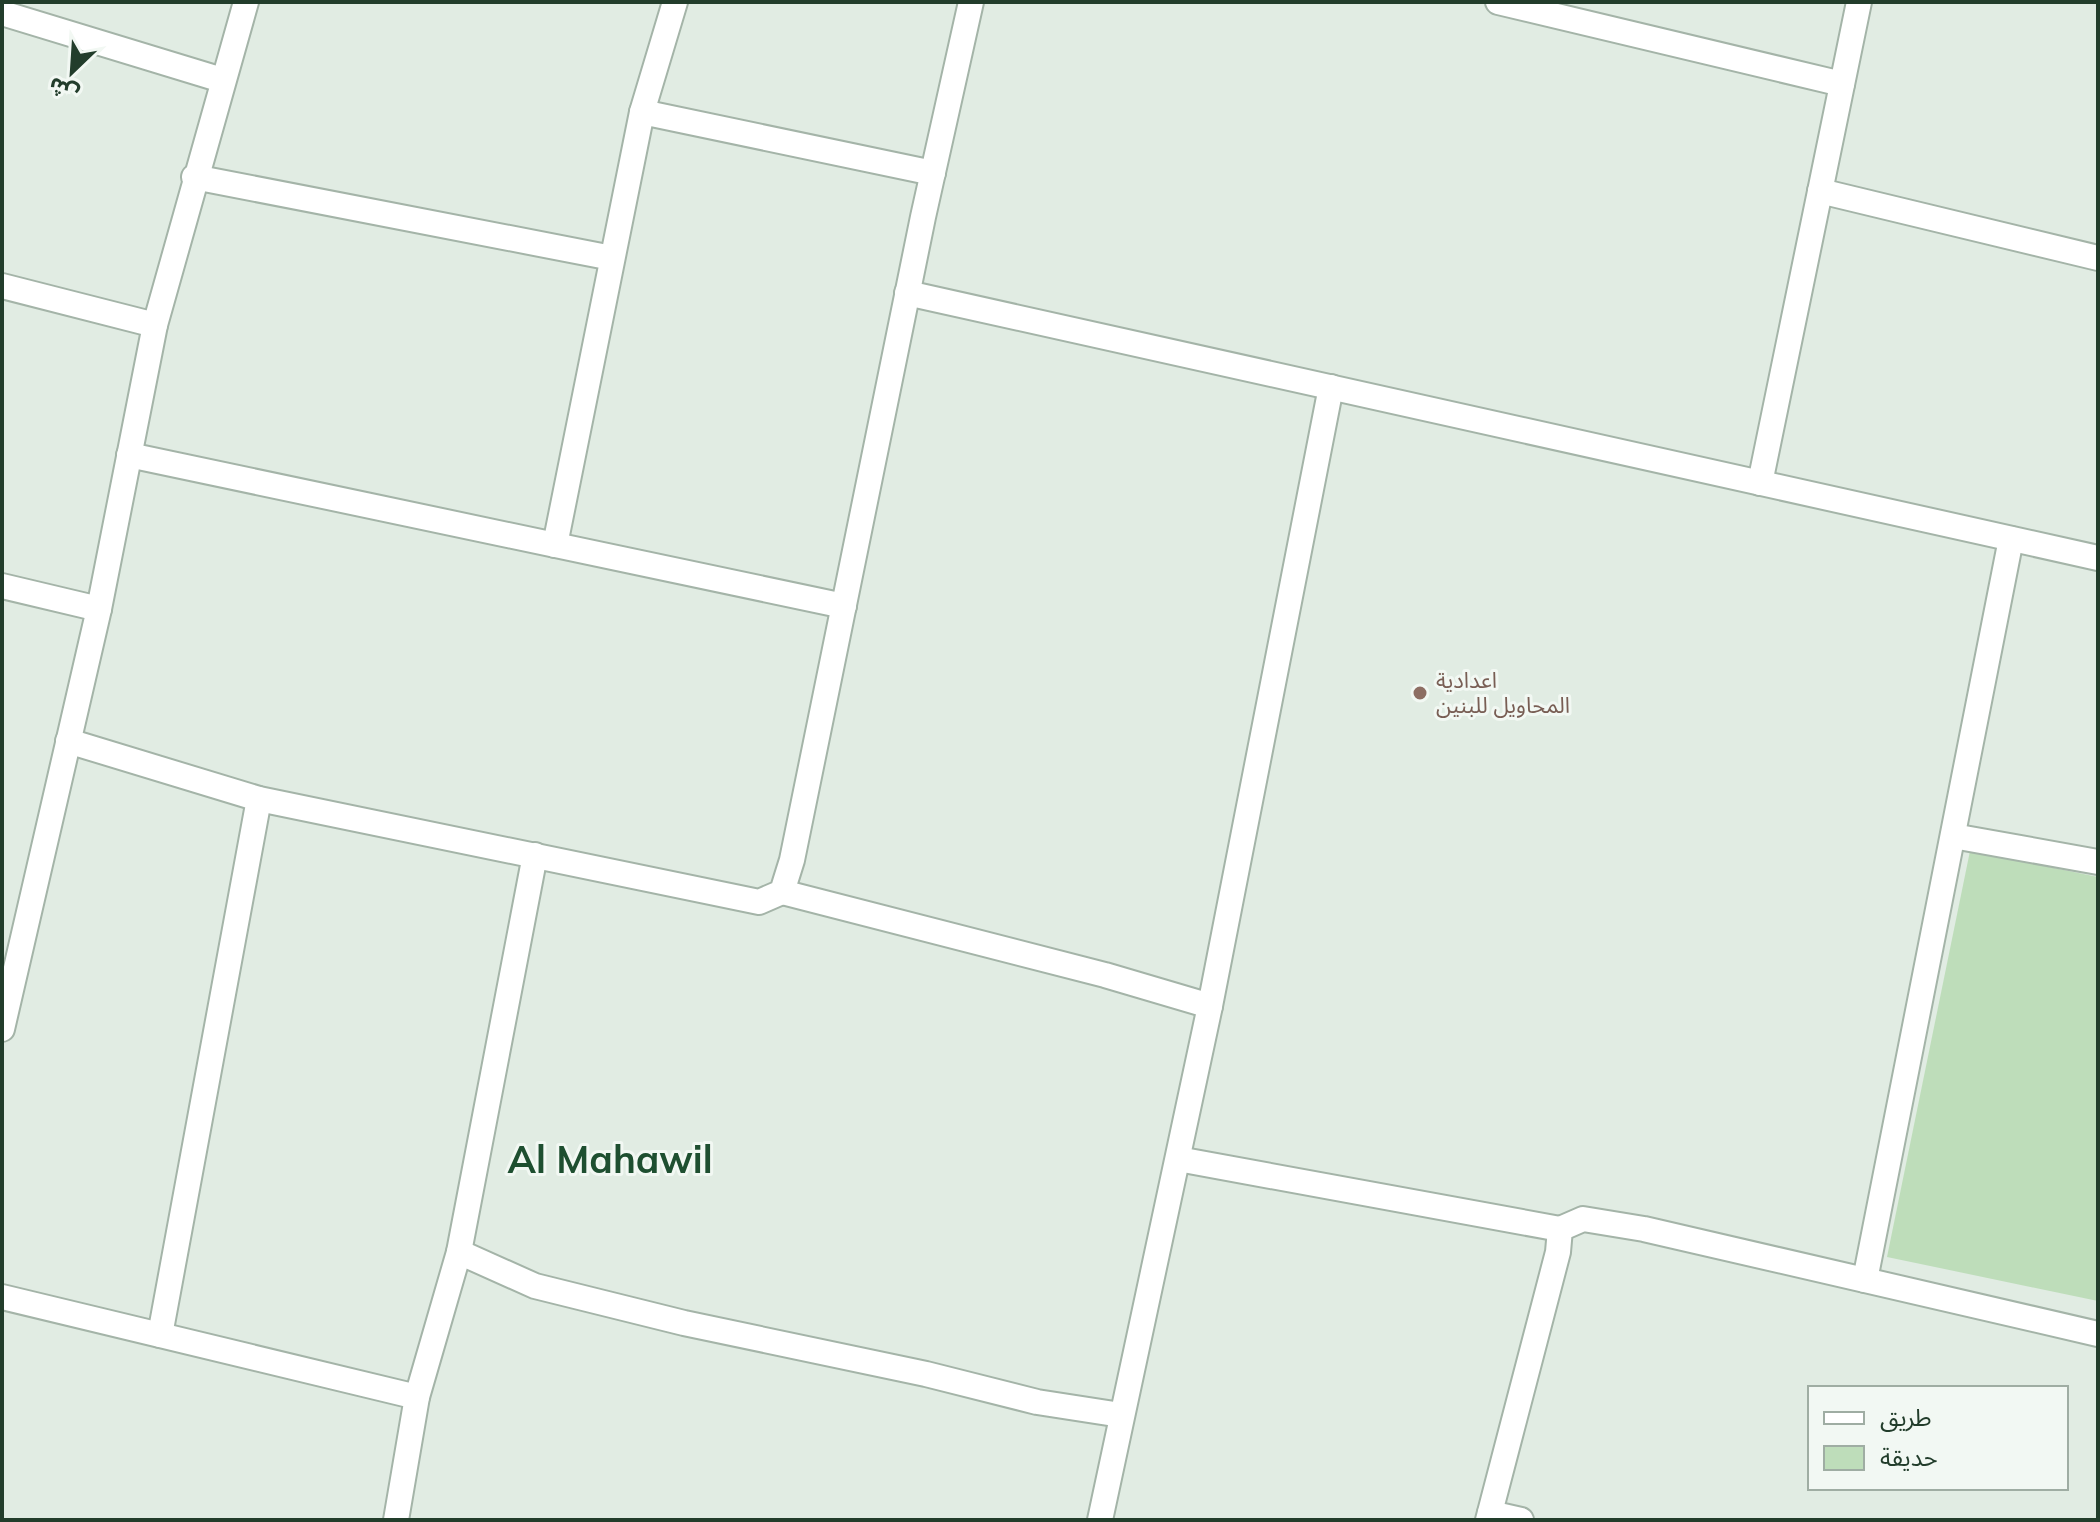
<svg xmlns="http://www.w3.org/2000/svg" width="2100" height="1522" viewBox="0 0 2100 1522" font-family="Mulish,'Noto Sans Arabic',sans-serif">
<rect width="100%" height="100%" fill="#e1ece3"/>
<polygon fill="#beddba" points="1970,851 2098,877 2098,1301 1887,1257"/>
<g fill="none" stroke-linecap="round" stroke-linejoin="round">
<g stroke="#a4b4a8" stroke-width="28">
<g id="minor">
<polyline points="1498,2 1842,84"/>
<polyline points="2,13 222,80"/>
<polyline points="642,112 933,173"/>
<polyline points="194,177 612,258"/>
<polyline points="1820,191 2098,258"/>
<polyline points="2,286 155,325"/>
<polyline points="907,293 2098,558"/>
<polyline points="129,455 844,606"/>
<polyline points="1760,483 1859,2"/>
<polyline points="555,545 642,112 675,2"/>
<polyline points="2,586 99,609"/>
<polyline points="68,741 259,799 759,902 782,892 792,860 923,217 971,2"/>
<polyline points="1953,836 2098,862"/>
<polyline points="782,892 1105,975 1210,1006"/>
<polyline points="2,1029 99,609 155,325 246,2"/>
<polyline points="1178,1159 1560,1229"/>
<polyline points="459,1252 535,1286 684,1323 926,1374 1037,1402 1121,1415"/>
<polyline points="1865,1280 2011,539"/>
<polyline points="2,1297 417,1397"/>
<polyline points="160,1335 259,799"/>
<polyline points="1490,1513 1521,1520"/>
<polyline points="396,1520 417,1397 459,1252 535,855"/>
<polyline points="1100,1520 1210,1006 1331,387"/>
<polyline points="1488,1520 1558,1252 1560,1229 1583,1219 1644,1229 2098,1334"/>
</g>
</g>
<use href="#minor" stroke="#fff" stroke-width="24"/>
</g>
<circle fill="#8d6e63" stroke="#f2f8f3" stroke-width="3" cx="1420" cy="693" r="8"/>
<g text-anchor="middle" stroke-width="6" stroke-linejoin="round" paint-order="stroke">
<g font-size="22" fill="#785e54" stroke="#f2f8f3" text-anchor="start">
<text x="1436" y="688">اعدادية<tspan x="1436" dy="25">المحاويل للبنين</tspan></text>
</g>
<g font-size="38" font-weight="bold" fill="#1e4f30" stroke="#f2f8f3">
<text x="610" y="1173">Al Mahawil</text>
</g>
</g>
<rect width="2100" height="1522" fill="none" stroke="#223d2b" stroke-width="8"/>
<rect x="1808" y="1386" width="260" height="104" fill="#f2f8f3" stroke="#9fada3" stroke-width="2"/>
<rect x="1824" y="1412" width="40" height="12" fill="#ffffff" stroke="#9fada3" stroke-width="2"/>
<text x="1880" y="1426" font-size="24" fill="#223d2b">طريق</text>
<rect x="1824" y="1446" width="40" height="24" fill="#beddba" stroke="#9fada3" stroke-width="2"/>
<text x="1880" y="1466" font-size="24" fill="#223d2b">حديقة</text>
<g transform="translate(72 72) rotate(205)" stroke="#f2f8f3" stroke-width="6" paint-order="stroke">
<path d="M0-6L14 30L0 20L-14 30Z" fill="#223d2b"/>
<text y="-12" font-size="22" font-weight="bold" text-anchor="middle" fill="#223d2b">ش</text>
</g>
</svg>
